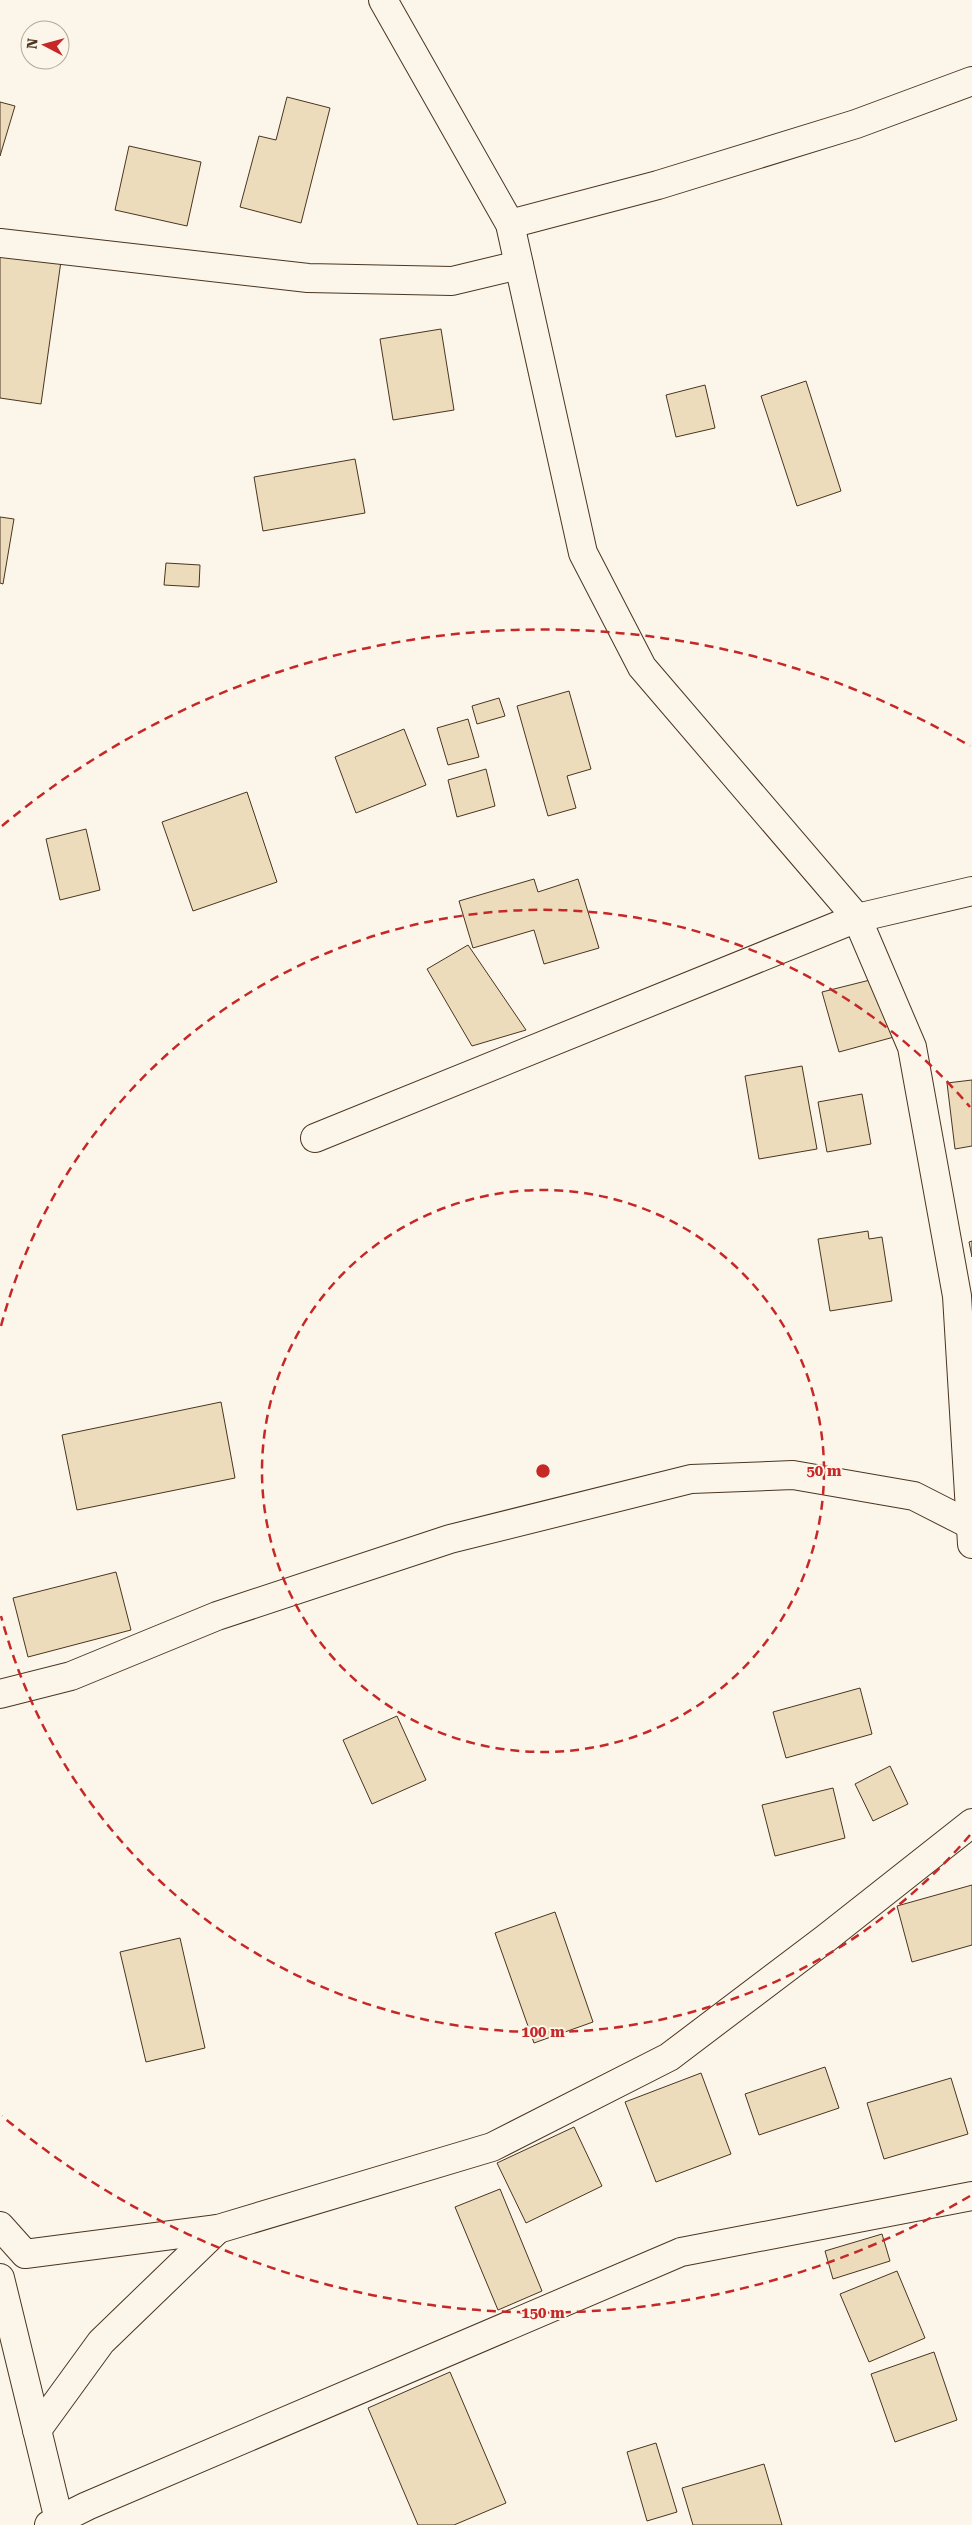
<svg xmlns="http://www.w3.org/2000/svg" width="972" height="2525" viewBox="0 0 972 2525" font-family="'Roboto Serif',serif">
<rect width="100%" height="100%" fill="#fbf6e9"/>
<g fill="#ecdcbc" stroke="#4a3520">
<polygon points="287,97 330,108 301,223 240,207 259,136 276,140"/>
<polygon points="0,102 15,106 0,156"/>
<polygon points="129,146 201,162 187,226 115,210"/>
<polygon points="0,253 61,261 41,404 0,398"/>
<polygon points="441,329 454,410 393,420 380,339"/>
<polygon points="806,381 841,491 797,506 761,396"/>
<polygon points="705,385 715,428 676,437 666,395"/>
<polygon points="355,459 365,513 263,531 254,477"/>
<polygon points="0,517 14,519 3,584 0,583"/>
<polygon points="166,563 200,565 199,587 164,585"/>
<polygon points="569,691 591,769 567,776 576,808 548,816 517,706"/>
<polygon points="499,698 505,716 477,724 472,706"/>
<polygon points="468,719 479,757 448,765 437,728"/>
<polygon points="404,729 426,785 356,813 335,757"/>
<polygon points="486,769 495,806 457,817 448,780"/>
<polygon points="247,792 277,882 193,911 162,822"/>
<polygon points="86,829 100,890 60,900 46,839"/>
<polygon points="534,879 538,892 578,879 599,948 544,964 534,930 473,948 459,901"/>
<polygon points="468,945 526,1030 472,1046 427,969"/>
<polygon points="878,978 894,1037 839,1052 822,992"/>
<polygon points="802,1066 817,1149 759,1159 745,1076"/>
<polygon points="972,1080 972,1146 955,1149 947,1083"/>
<polygon points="862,1094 871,1144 827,1152 818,1102"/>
<polygon points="868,1231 869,1239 882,1237 892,1301 830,1311 818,1239"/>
<polygon points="972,1241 972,1257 969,1242"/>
<polygon points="221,1402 235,1478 77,1510 62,1435"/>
<polygon points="116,1572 131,1630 28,1657 13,1598"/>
<polygon points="860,1688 872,1734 786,1758 773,1712"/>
<polygon points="397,1716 426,1780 372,1804 343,1740"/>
<polygon points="890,1766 908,1804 873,1821 855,1784"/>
<polygon points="833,1788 845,1838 775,1856 762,1805"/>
<polygon points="972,1885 972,1945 912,1962 897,1906"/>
<polygon points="555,1912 593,2022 534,2043 495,1933"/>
<polygon points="180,1938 205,2048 146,2062 120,1952"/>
<polygon points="825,2067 839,2108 759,2135 745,2094"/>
<polygon points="701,2073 731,2154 656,2182 625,2102"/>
<polygon points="951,2078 968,2134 884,2159 867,2103"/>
<polygon points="574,2127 602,2186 526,2223 497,2163"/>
<polygon points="500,2189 542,2291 498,2310 455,2207"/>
<polygon points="882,2234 890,2261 833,2279 825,2251"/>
<polygon points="897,2271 925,2338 869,2362 840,2294"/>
<polygon points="934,2352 957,2420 895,2442 871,2374"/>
<polygon points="450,2372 506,2503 454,2525 418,2525 368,2408"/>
<polygon points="656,2443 677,2512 647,2521 627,2452"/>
<polygon points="764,2464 782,2525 693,2525 682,2488"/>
</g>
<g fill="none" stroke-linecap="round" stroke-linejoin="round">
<g stroke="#4a3520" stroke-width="30">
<g id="minor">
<polyline points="383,0 510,224 583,553 642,667 857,918 912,1047 957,1296 972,1544"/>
<polyline points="510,224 658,185 856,124 972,81"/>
<polyline points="0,243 308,278 452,281 519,265"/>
<polyline points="315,1138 857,918 972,891"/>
<polyline points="0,1694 71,1676 217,1616 450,1539 691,1479 793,1475 914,1496 971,1525"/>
<polyline points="0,2226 25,2254 218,2229 492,2147 669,2057 825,1939 972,1823"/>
<polyline points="0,2278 59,2520"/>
<polyline points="37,2430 101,2342 218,2229"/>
<polyline points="49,2525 87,2506 681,2252 972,2196"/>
</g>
</g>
<use href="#minor" stroke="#fbf6e9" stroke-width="28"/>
</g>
<g fill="none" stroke="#c62828" stroke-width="2.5" stroke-dasharray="9 6">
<circle cx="543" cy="1471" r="281"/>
<path d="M970 1835A561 561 0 0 1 1 1616M1 1326A561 561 0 0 1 970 1107"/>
<path d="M970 2196A842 842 0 0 1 2 2116M2 826A842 842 0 0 1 970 746"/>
</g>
<circle cx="543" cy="1471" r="8" fill="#c62828" stroke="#fbf6e9" stroke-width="2.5"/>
<g font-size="15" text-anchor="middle" font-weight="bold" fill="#c62828" stroke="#fbf6e9" stroke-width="4" stroke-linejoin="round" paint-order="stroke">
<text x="824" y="1476">50 m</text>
<text x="543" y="2037">100 m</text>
<text x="543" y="2318">150 m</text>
</g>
<g transform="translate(45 45) rotate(276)"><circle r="24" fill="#fbf6e9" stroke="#b4a999"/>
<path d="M0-4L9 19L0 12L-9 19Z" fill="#c62828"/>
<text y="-8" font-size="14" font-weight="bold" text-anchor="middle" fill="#4a3520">N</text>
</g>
</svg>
